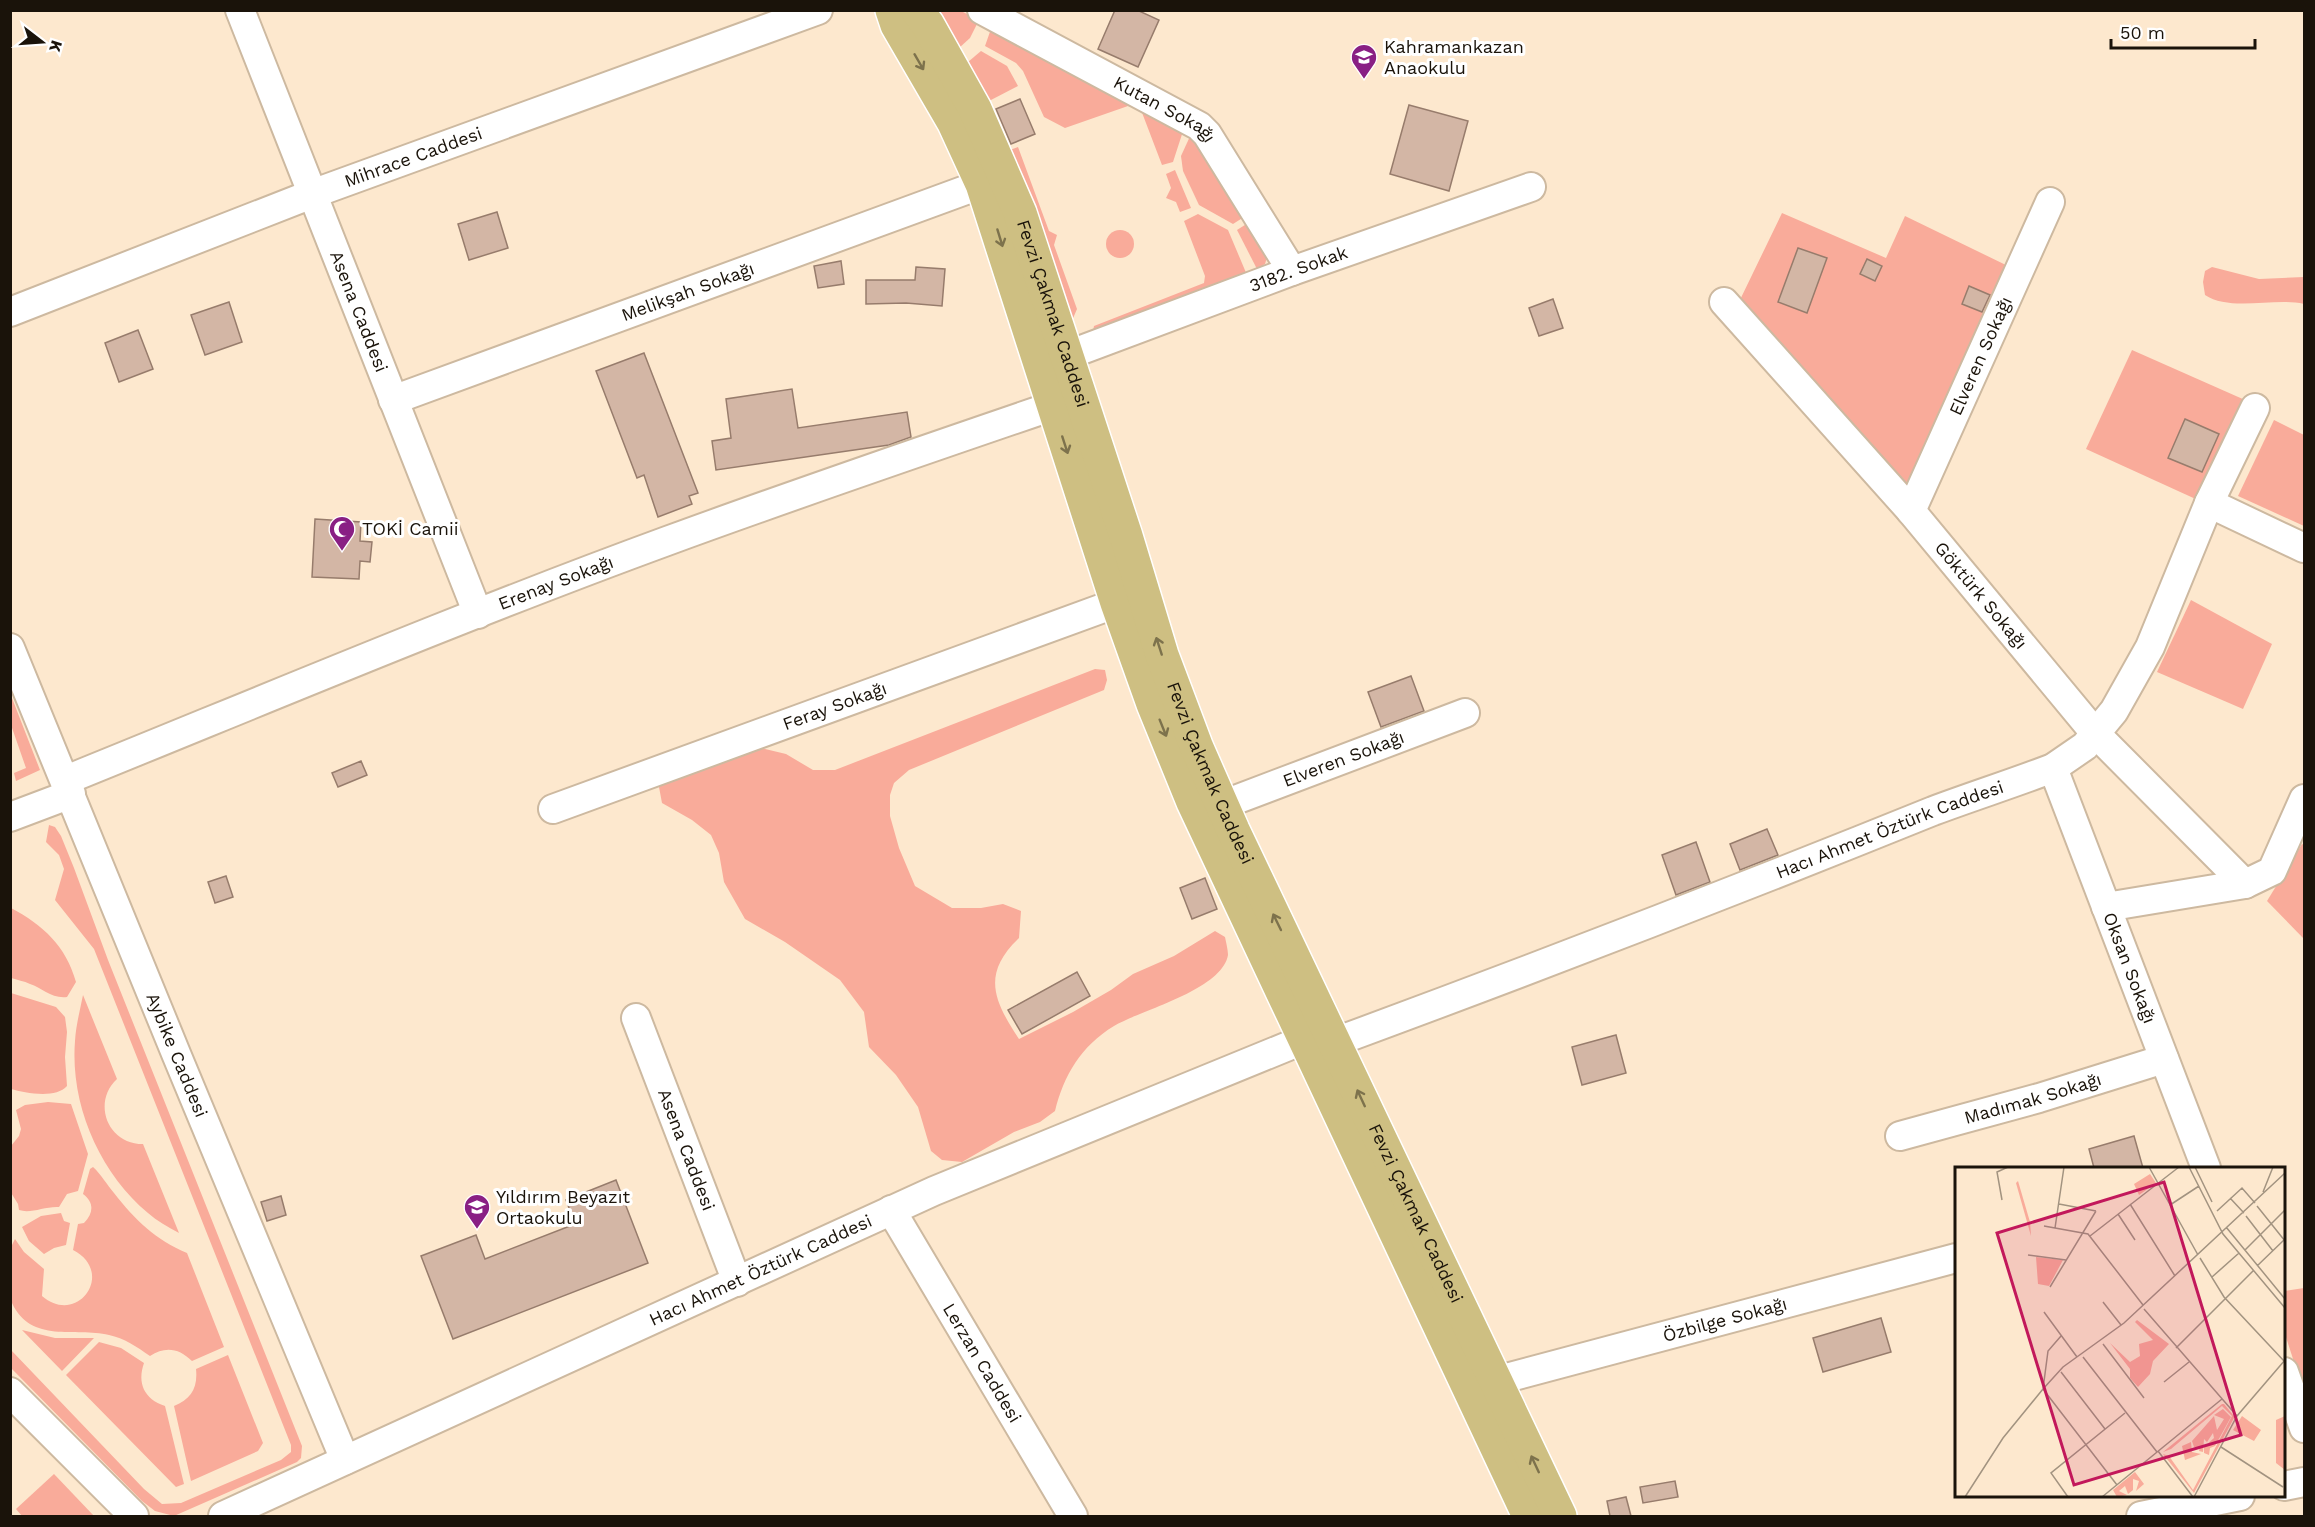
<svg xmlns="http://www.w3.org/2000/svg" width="2315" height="1527" viewBox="0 0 2315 1527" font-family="'Work Sans',sans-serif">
<rect width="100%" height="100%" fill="#fde8ce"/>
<g fill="#f9ab9a">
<polygon points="938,11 961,11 979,20 970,38 959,48"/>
<polygon points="992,26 1185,125 1173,162 1162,165 1141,110 1128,106 1065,128 1044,117 1023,71 1016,63 985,46"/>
<polygon points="981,51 1007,66 1018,86 989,101 968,62"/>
<polygon points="1192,132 1244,217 1233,224 1199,205 1183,171 1181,156"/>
<polygon points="1018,147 1049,231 1057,235 1054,245 1077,309 1071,323 1010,150"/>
<polygon points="1175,170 1191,208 1180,212 1176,202 1166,198 1171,188 1166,174"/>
<polygon points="1782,213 1886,258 1905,216 2010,267 1917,482 1893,484 1738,304"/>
<polygon points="1198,214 1228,230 1247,275 1092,336 1094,326 1204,283 1205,276 1184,221"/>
<polygon points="1248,223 1268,254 1265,264 1257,269 1237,230"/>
<circle cx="1120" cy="244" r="14"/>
<path d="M2212,267L2259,279L2304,277V304C2276,297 2230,312 2205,295L2203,282L2205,271Z"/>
<polygon points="2132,350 2245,400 2200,501 2086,449"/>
<polygon points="2274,420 2304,435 2304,526 2238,496"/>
<polygon points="2191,600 2272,644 2243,709 2157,672"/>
<path d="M1095,669L1105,670L1107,680L1104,690L909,770L894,783L890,795V816L899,848L915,886L952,908H981L1003,904L1021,911L1019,938C981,974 994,1001 1019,1039L1073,1012L1111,990L1133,974L1174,956L1215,931L1225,937C1226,942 1228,950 1228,955C1222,990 1141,1010 1114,1026C1081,1046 1064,1075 1055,1111L1040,1122L1014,1132L962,1162L942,1160L931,1151L918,1107L896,1075L869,1047L864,1012L840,980L785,942L745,919L724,882L719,853L711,835L692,820L662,803L659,787L668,776L761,748L786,754L813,770H835Z"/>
<polygon points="10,693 40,770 16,781 14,773 26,768 11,725"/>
<polygon points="49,825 55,827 61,836 74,868 108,960 302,1446 301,1458 297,1462 174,1516 155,1511 142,1501 11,1368 11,1350 144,1489 162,1504 181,1503 281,1460 291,1452 291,1445 94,949 55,900 64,869 59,855 46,842"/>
<polygon points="2302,844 2304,845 2304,939 2267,901"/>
<path d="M11,908C43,925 66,946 76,982L67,997C52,999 42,988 30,984C24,981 17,980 11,978Z"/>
<path d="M11,993L56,1007L65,1017L67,1032L65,1057L67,1086C56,1099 25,1093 11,1089Z"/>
<path d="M83,995L117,1079C92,1102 107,1144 143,1144L179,1233C168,1227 157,1221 148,1213C99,1172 70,1104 75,1041C76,1025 80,1010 83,995Z"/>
<path d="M48,1102L71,1104L88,1154L78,1191L67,1194L59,1207C45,1206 31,1214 19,1210L18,1204L10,1191L11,1146L19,1136L21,1129L16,1110L25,1105Z"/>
<path d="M93,1167C101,1174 107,1185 114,1193C135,1220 156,1240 187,1253L224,1347L192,1361C179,1348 165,1346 150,1356C137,1347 124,1338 109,1335C75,1327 31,1344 12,1303C8,1295 10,1258 11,1247L15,1239L24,1252L44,1269L42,1296C78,1327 116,1272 73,1250L78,1224L84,1223C94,1213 94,1202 83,1194L90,1169Z"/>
<polygon points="61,1213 64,1221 70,1223 66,1245 54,1248 44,1254 29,1241 22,1227 41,1216"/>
<polygon points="2304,1288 2304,1393 2284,1331 2284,1291"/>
<polygon points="22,1330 55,1338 94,1338 62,1371"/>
<path d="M99,1342L121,1348L144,1363C137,1383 144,1399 165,1406L184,1484L176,1487L66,1375Z"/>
<path d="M228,1355L263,1443L258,1451L191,1481L174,1406C191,1399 198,1388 196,1369Z"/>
<polygon points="54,1474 94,1516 22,1516 16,1509"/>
</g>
<g fill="#d3b6a5" stroke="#977c6c" stroke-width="1.5">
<polygon points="1115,10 1137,10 1159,20 1138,67 1098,49"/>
<polygon points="1020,99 1035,134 1011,144 996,109"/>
<polygon points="1409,105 1468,121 1449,191 1390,174"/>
<polygon points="497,212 508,248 469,260 458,224"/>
<polygon points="1798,248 1827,258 1807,313 1778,302"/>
<polygon points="1867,259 1882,266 1875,281 1860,274"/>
<polygon points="841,261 844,284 818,288 814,266"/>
<polygon points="916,267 945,269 942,306 906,303 866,304 866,280 915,280"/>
<polygon points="1969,286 1990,295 1982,312 1962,304"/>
<polygon points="1553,299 1563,328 1539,336 1529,308"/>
<polygon points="229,302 242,342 205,355 191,315"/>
<polygon points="138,330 153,369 119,382 105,343"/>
<polygon points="644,353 698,493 689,496 692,504 658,517 644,475 637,478 596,371"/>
<polygon points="792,389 798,428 907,412 911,437 889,445 716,470 712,441 731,438 726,399"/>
<polygon points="2185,419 2219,434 2202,472 2168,458"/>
<polygon points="315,519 361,522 360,541 372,542 370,562 360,561 359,579 312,577"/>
<polygon points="1411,676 1424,711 1381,727 1368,692"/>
<polygon points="361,761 367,775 338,787 332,773"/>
<polygon points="1767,829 1778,855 1740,870 1730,844"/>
<polygon points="1696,842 1710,882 1676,895 1662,855"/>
<polygon points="226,876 233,897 215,903 208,882"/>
<polygon points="1205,878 1217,909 1192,919 1180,888"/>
<polygon points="1077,972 1090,996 1022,1034 1008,1010"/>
<polygon points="1616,1035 1626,1073 1582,1085 1572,1047"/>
<polygon points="2134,1136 2143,1168 2094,1168 2089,1149"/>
<polygon points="616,1180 648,1263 453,1339 421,1256 476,1235 485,1259 575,1224 566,1200"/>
<polygon points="281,1196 286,1215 267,1221 261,1202"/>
<polygon points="1881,1318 1891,1352 1823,1372 1813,1338"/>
<polygon points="1675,1481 1678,1497 1643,1503 1640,1487"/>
<polygon points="1626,1497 1631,1516 1610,1516 1607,1501"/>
</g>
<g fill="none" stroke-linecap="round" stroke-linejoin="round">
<g stroke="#cdb9a0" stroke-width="32">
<g id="minor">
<path id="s1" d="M240,10L478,614"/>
<path id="s2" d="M982,10L1199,126L1207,134L1292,271"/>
<path id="s3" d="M1724,302L1911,511L2095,733L2245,884"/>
<path id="s4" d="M10,312L312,194L818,10"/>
<path id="s5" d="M1068,355L1292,271L1531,187"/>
<path id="s6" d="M393,400L982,184"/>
<polyline points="2209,503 2304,548"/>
<path id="s7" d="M1911,511L2050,202"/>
<path id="s8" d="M10,648L177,1056L345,1460"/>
<path id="s9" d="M2053,768L2206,1168"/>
<path id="s10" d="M66,780C266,699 465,615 667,541C795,494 924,450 1053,406"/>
<path id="s11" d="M1222,805L1465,713"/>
<path id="s12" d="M553,809L1117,603"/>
<polyline points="10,817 71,794"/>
<polyline points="2106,907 2245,884 2272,871 2304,799"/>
<path id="s13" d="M636,1018L737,1282"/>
<path id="s14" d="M1335,1042C1536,968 1735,891 1933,811C1973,796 2014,783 2053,768L2085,746L2114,711L2150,647L2209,503L2255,408"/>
<path id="s15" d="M1900,1136L2039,1098L2164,1059"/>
<path id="s16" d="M891,1210L1073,1516"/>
<polyline points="2284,1372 2304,1428"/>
<path id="s17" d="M1495,1381L1956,1258"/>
<polyline points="10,1392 134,1516"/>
<polyline points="2284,1486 2304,1482"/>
<path id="s18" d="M223,1516L934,1191L1303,1040"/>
<polyline points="2141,1516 2240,1496"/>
</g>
</g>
<g stroke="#fff" stroke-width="36">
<g id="major">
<polyline points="892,10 897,25 954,123 982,184 1117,603 1153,704 1193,802 1529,1516"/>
<path id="s19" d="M917,10L928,25L975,109L1020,213L1126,536L1162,655L1197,748L1233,830L1560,1516"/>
</g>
</g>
<use href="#minor" stroke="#fff" stroke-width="28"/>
<use href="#major" stroke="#cebf82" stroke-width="33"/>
</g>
<defs><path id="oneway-shaft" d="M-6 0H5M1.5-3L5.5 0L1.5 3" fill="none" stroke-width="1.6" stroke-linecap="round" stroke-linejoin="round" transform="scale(1.5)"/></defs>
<g stroke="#7d724c">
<use href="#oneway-shaft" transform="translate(919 62) rotate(60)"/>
<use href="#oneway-shaft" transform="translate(1000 238) rotate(73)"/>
<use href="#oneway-shaft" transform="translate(1065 445) rotate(72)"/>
<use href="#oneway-shaft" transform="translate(1159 646) rotate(-108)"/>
<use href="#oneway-shaft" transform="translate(1163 728) rotate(68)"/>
<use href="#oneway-shaft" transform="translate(1277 922) rotate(-116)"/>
<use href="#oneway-shaft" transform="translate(1361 1098) rotate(-115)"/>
<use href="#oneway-shaft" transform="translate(1535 1464) rotate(-115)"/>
</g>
<defs>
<g id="school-pin" transform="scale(1.35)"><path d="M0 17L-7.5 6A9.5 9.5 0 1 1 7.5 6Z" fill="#891f84" stroke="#fff"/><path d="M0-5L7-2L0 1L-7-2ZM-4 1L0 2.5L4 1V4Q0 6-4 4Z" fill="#fff"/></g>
<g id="mosque-pin" transform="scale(1.35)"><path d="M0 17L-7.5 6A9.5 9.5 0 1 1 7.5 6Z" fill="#891f84" stroke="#fff"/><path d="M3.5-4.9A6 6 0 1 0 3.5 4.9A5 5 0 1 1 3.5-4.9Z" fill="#fff"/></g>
</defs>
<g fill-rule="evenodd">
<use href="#school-pin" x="1364" y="57"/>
<use href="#mosque-pin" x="342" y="529"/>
<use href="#school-pin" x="477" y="1207"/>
</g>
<g text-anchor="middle" stroke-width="6" stroke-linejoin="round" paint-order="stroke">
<g font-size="18" fill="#1a130a" stroke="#fff" text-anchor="start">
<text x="1384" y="53">Kahramankazan<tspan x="1384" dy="21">Anaokulu</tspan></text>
<text x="362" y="535">TOKİ Camii</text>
<text x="496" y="1203">Yıldırım Beyazıt<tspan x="496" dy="21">Ortaokulu</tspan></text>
</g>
<g font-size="18" fill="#1a130a" stroke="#fff">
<text dy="6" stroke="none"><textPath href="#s2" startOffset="208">Kutan Sokağı</textPath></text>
<text dy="6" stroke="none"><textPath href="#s4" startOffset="432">Mihrace Caddesi</textPath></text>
<text dy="6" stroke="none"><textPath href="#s5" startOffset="246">3182. Sokak</textPath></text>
<text dy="6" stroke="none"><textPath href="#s6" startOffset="314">Melikşah Sokağı</textPath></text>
<text dy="6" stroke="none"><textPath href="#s1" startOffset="324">Asena Caddesi</textPath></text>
<text dy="6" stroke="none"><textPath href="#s19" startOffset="334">Fevzi Çakmak Caddesi</textPath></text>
<text dy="6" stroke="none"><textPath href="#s7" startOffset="170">Elveren Sokağı</textPath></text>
<text dy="6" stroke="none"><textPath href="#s10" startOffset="528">Erenay Sokağı</textPath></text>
<text dy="6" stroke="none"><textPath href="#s3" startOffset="390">Göktürk Sokağı</textPath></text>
<text dy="6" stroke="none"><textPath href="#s12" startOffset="300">Feray Sokağı</textPath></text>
<text dy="6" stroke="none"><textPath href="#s11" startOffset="130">Elveren Sokağı</textPath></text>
<text dy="6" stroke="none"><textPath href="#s19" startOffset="820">Fevzi Çakmak Caddesi</textPath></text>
<text dy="6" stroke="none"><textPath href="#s14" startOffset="594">Hacı Ahmet Öztürk Caddesi</textPath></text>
<text dy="6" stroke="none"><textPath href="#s9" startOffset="214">Oksan Sokağı</textPath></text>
<text dy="6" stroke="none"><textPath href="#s8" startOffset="440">Aybike Caddesi</textPath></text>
<text dy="6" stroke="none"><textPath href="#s15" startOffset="138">Madımak Sokağı</textPath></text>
<text dy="6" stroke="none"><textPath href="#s13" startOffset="141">Asena Caddesi</textPath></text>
<text dy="6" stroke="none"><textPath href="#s19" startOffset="1306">Fevzi Çakmak Caddesi</textPath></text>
<text dy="6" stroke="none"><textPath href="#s18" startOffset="591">Hacı Ahmet Öztürk Caddesi</textPath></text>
<text dy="6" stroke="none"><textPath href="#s17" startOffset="238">Özbilge Sokağı</textPath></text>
<text dy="6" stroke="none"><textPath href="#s16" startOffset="178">Lerzan Caddesi</textPath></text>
</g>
</g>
<g transform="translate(1955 1167)">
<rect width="330" height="330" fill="#fde8ce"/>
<path d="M195,7L201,16L184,28L179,17ZM63,14L75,55L76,69L61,16ZM81,90L108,93L94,119L83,117ZM182,153L214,177L198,194L195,207L183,220L175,211V202L155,176L175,195L185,189L184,177L198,173L180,155ZM267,237H269L279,249V251L239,326L208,287L214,289L238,323L277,249L267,239L216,282L208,285ZM268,242L276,250L260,279L255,281L254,288L249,286V280L259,271L258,266L252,275L249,272L248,285L244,284L245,280H239L237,274L259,249L262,263L269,252L259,248ZM287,249L306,263L299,274L278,263ZM330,249V303L321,296V253ZM236,275L237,285L246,287L230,293L227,279ZM180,305L189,317L181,324L184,314L178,312V323L173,327L170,319L164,324L172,328L162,330L158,323Z" fill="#f9ab9a"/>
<path fill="none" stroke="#a29380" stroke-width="1.5" d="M194,0L243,88M234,0L268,67L330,141M240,0L257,35M308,25L318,0M275,31L289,46M47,33L42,5L53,0M104,37L141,44M175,37L220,109M215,38L244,19M302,39L330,74M262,44L287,21L300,36M163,47L180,73M291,49L318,84M89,59L133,67L188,138M271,60L330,132M100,61L109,0M135,69L224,0M290,83L330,43M73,88L111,93M245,91L269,130L329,194M302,99L330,72M257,110L284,86M95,120L141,44M148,135L166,158M189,142L282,249M89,145L122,190M148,177L189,231M221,181L299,103M128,190L202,285M106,205L150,262M209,215L234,195M88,222L162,318M88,222L93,184L106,169M88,222L108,200L169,156L330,6M266,280L328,320M203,284L238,330M10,330L48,271L88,222M113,330L96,306L170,246M147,330L267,232M239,330L282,249L330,193"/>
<path fill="#c2185b" fill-opacity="0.15" stroke="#c2185b" stroke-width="3" d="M209,15L286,268L119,318L42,66Z"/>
<rect width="330" height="330" fill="none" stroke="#1a130a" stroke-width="3"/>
</g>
<rect width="2315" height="1527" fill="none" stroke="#1a130a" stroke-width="24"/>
<g transform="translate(42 42) rotate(107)" stroke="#ffffff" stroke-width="4.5" paint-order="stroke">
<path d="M0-4.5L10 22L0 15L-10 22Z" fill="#1a130a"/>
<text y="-9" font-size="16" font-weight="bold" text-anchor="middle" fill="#1a130a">K</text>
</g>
<path d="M2111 39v9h144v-9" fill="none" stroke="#1a130a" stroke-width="3"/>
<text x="2120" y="39" font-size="18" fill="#1a130a" stroke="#ffffff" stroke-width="4.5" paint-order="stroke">50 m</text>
</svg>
